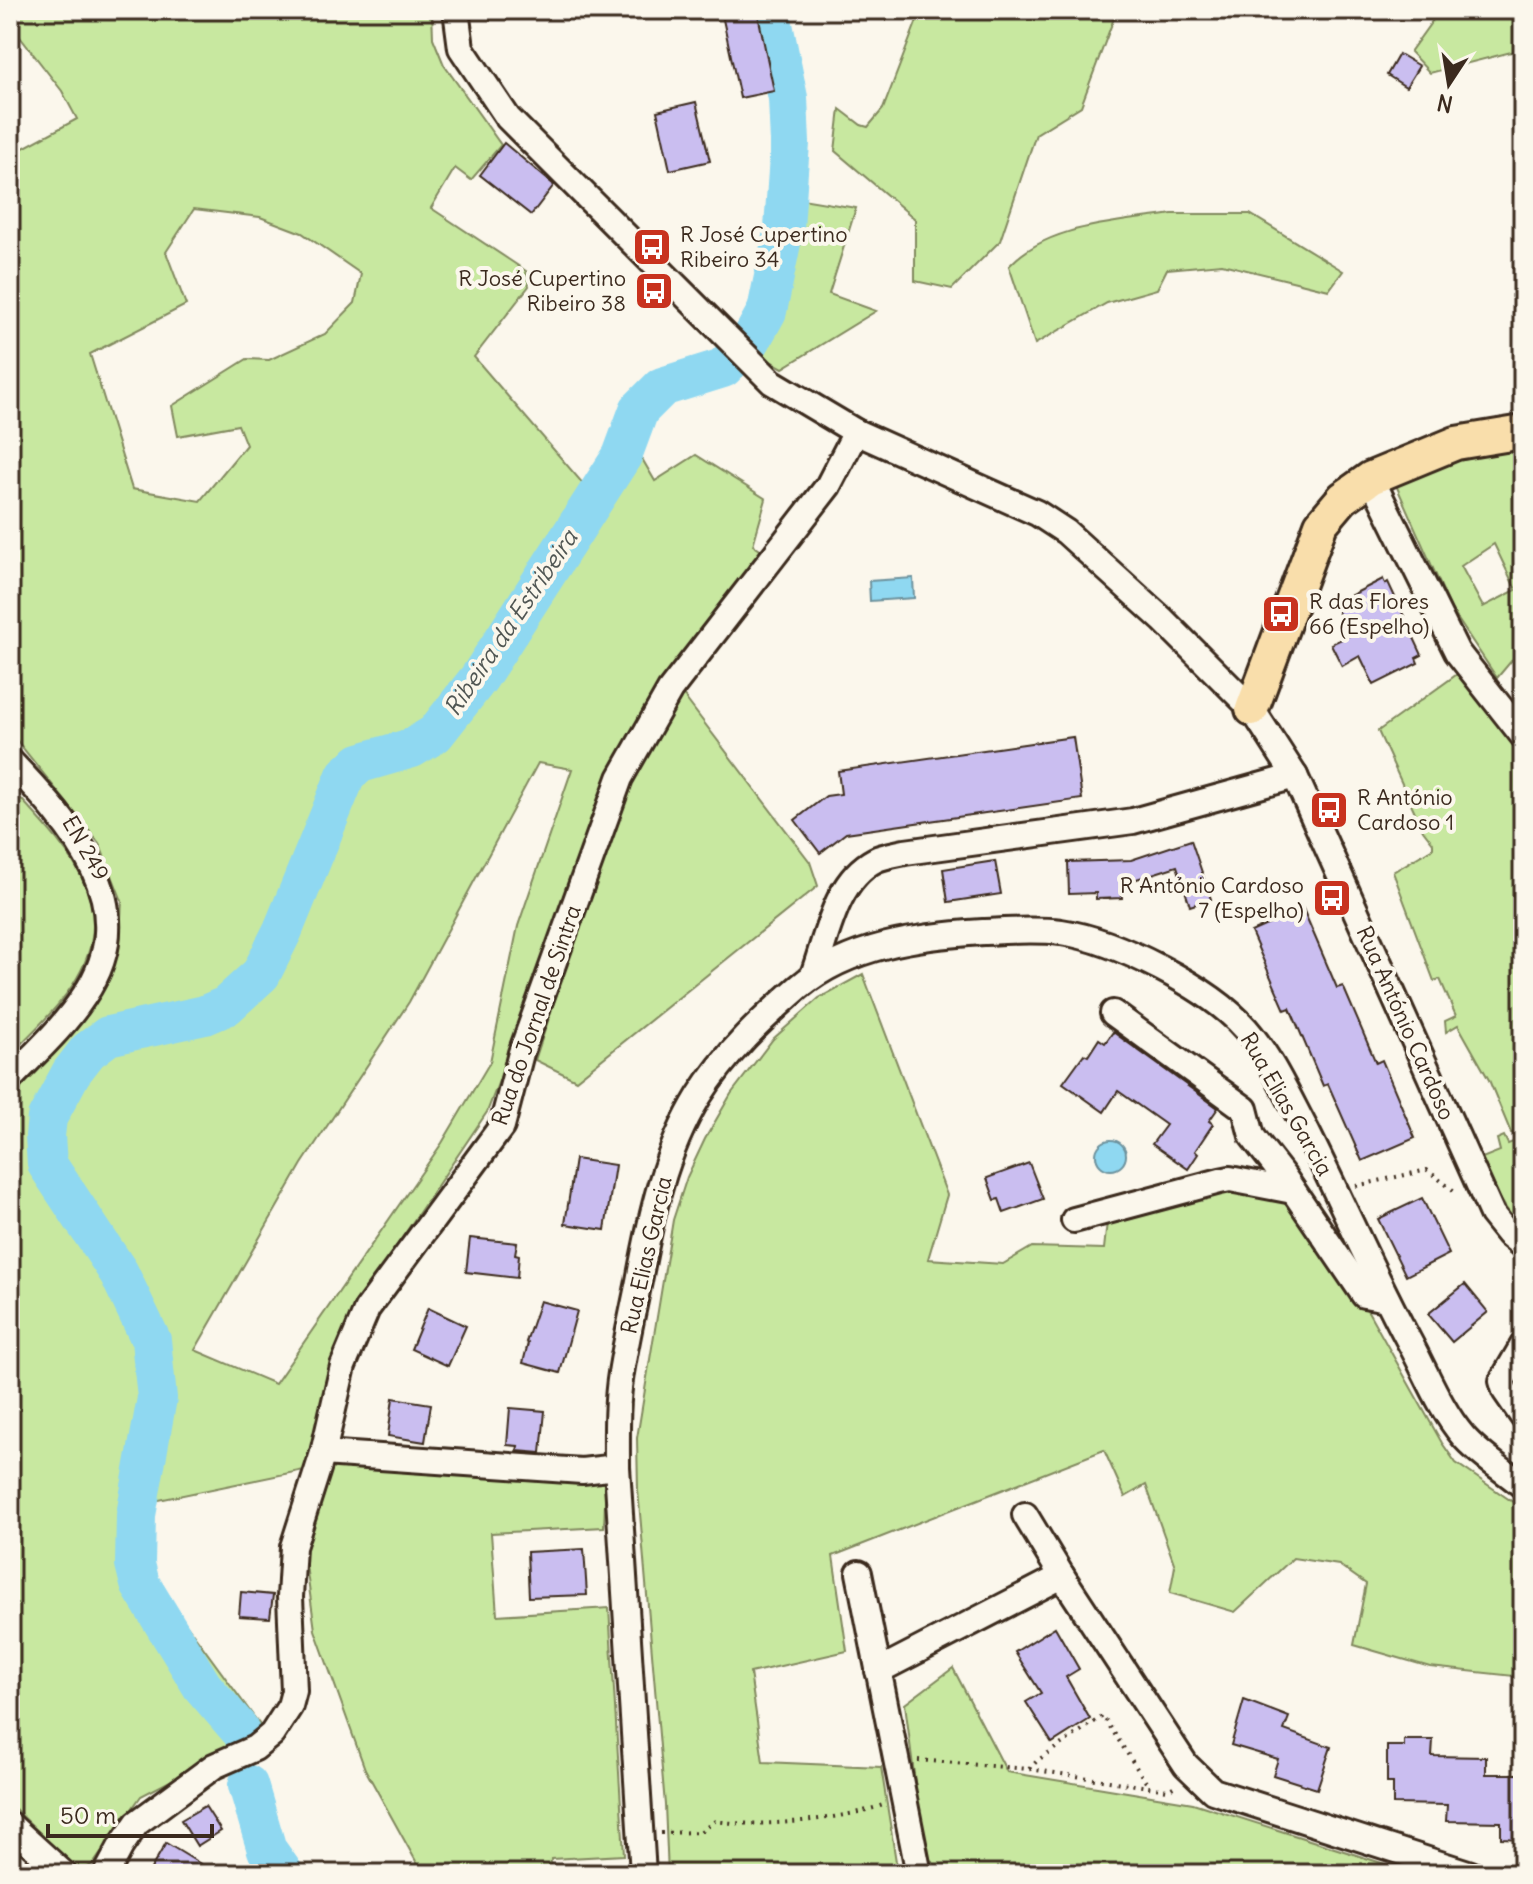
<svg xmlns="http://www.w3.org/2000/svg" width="1533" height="1884" viewBox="0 0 1533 1884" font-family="Delius,sans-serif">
<rect width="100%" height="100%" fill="#fbf7ec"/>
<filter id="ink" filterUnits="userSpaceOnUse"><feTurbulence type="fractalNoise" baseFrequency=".0125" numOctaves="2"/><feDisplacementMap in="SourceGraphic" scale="16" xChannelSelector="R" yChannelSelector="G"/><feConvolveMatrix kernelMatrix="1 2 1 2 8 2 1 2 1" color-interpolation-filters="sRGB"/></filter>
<g filter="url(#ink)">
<g fill="#c8e8a0" stroke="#82895f" stroke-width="2" fill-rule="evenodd">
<path d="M10,10H432L433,38L444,65L501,145L471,180L455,168L431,208L526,271L529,286L474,357L584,485L656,386L724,358L741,376L666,399L634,445L655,481L696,455L766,499L753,545L763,552L670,680L537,982L487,1112L354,1309L328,1390L309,1469L149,1502L145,1555L154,1580L265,1732L141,1796L94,1863L80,1872L10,1804V1094L95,998L119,951L122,901L99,843L10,732V155L77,119L62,91L16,32L10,28ZM194,209L260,217L302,233L361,274L355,303L325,334L269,360L247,359L172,406L178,436L238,425L246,445L200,501L132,489L90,354L186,305L166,252ZM538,763L572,769L518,926L490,1062L442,1143L275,1384L195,1350L302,1164L409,1002Z"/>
<polygon points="757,10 788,10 801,72 796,198 856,208 829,294 876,311 783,368 770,361 744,333 756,305 775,207 779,114"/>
<polygon points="921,10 1117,10 1081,106 1036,134 1000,241 952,289 915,281 915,219 835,151 840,109 861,125 868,127 883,109"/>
<polygon points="1440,10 1523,10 1523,49 1430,73 1410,52"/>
<path d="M1172,214H1250L1343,271L1329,290L1222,264L1167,269L1157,289L1107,303L1035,344L1009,266C1048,224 1117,223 1172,214Z"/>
<path d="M1523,448V647L1497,678L1451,609L1396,485L1457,461ZM1494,544L1516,590L1483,607L1461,566Z"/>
<path d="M1463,670L1523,750V1228C1502,1210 1493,1183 1482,1158L1500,1151L1497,1139L1504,1136L1508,1144L1516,1141L1513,1133H1511L1489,1080L1458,1025L1446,1032L1445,1021L1456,1016L1440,979L1434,981L1393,872L1433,848V843L1423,830L1378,731Z"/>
<polygon points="683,695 810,862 818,886 576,1080 535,1060 629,776"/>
<path d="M10,787C72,853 132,913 61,1001C46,1020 27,1037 10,1055Z"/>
<polygon points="863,974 947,1195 928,1259 1003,1264 1032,1247 1104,1249 1108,1213 1224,1188 1288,1194 1369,1313 1442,1443 1456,1463 1523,1509 1523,1677 1430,1667 1354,1645 1366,1584 1339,1565 1293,1558 1235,1612 1170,1593 1175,1566 1146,1485 1125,1497 1104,1450 833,1556 847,1651 750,1673 763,1762 881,1767 898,1874 668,1874 665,1805 638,1490 637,1438 673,1220 687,1177 705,1139 731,1094 773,1039 819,998"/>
<polygon points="330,1465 606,1478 604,1527 491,1533 497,1615 609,1608 624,1855 551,1859 550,1874 423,1874 365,1769 315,1630 304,1551"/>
<polygon points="953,1668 1007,1772 1193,1803 1416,1874 942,1874 924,1852 905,1704"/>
</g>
<g fill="#8fd8f1" stroke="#6d929d" stroke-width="2">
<polygon points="913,578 914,598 870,601 869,581"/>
<circle cx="1111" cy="1155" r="15"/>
</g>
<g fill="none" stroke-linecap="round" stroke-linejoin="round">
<g stroke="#8fd8f1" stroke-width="40">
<polyline points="239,1729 202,1686 140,1584 135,1564 136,1515 157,1398 151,1340 119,1273 47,1164 45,1136 47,1118 71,1073 88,1051 108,1036 205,1015 226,1006 261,974 283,930 346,775 360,763 412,748 435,734 479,678 622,456 639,410 662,387 723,368 751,340 767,311 784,228 790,143 788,98 770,10"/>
<polyline points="248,1785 267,1850 284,1874"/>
</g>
</g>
<g fill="#cabef0" stroke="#3b2a1e" stroke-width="2">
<polygon points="721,10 757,10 774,91 740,98"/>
<polygon points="1399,54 1419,66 1406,87 1387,75"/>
<polygon points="696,102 710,161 670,170 657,111"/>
<polygon points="504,143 554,185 531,215 480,175"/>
<polygon points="1383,579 1385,584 1388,582 1422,655 1416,658 1418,663 1374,685 1360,656 1342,666 1331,644 1350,635 1334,604"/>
<polygon points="1073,737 1082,799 846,833 820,853 795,820 826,796 841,794 838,771"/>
<polygon points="1191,840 1211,899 1190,906 1177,866 1121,884 1122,898 1096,899 1096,893 1069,894 1068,862 1131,860"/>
<polygon points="995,861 1001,894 948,902 943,869"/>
<polygon points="1303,909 1337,988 1343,986 1376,1063 1382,1060 1415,1138 1362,1161 1328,1084 1323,1086 1290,1008 1285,1010 1251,932"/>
<polygon points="1113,1032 1218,1108 1209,1121 1213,1124 1195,1151 1198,1154 1188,1169 1152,1144 1166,1125 1118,1091 1104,1112 1063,1083 1084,1054 1088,1056 1099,1039 1105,1043"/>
<polygon points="575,1159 615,1165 605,1230 565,1224"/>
<polygon points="1029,1163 1043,1199 1004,1213 999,1199 995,1200 987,1178"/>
<polygon points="1422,1198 1449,1254 1406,1276 1378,1219"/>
<polygon points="470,1238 517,1243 515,1254 519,1255 517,1278 466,1272"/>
<polygon points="1465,1284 1488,1312 1452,1342 1428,1314"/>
<polygon points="540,1301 577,1311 560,1373 523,1363 528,1343 526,1342"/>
<polygon points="428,1308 466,1326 448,1366 411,1349"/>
<polygon points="393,1398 431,1404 425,1442 388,1436"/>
<polygon points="510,1408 545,1411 541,1453 517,1451 518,1446 507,1445"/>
<polygon points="584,1549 587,1595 529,1597 527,1552"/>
<polygon points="241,1592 273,1595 270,1618 239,1616"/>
<polygon points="1055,1627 1079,1669 1066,1677 1090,1719 1052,1743 1026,1702 1041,1693 1015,1652"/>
<polygon points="1244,1700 1289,1717 1284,1730 1331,1747 1317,1789 1273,1775 1278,1759 1231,1745"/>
<polygon points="1404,1740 1433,1740 1432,1756 1486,1757 1486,1774 1523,1774 1523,1839 1501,1838 1501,1822 1446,1821 1447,1805 1393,1804 1393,1783 1387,1783 1387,1746 1404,1746"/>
<polygon points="205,1806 221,1831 197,1846 181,1820"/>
<polygon points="166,1843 217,1874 148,1874"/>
</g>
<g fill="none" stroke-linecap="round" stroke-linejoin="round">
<g stroke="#3b2a1e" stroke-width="30">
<g id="minor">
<polyline points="456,10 461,48 508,118 772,382 856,432 1037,513 1066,532 1163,620 1252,709 1295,776 1492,1214 1508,1234 1523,1246"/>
<polyline points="1371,478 1457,652 1523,736"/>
<path d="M10,761C71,825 146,906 84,996C64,1027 35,1053 10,1079"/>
<path d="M813,975C827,937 835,881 875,860C883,856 896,854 905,852L1133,821L1295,776"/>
<polyline points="1113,1013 1245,1109 1252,1136 1284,1177 1364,1295 1387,1299"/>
<polyline points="1074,1220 1220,1181 1230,1179 1293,1191"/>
<polyline points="1523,1345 1502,1381 1505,1391 1523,1417"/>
<polyline points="323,1453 582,1471 617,1467"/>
<polyline points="1025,1515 1062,1576 1186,1765 1213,1791 1471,1874"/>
<polyline points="859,1573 919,1874"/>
<polyline points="878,1671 1062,1576"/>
<polyline points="10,1825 64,1874"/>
<polyline points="106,1874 121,1846 137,1823 214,1766 255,1748 272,1734 290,1706 294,1691 290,1597 293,1547 323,1453 343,1366 367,1309 502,1126 521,1053 620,778 670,690 828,486 856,432"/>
<path d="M643,1874L617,1467C617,1435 616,1404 621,1373C626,1342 633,1311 639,1281C651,1216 664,1153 699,1096C726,1053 761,1020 799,987C849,945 920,936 983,932C1009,931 1036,929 1061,932C1116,940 1210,988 1246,1029C1271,1058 1288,1096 1306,1130C1341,1200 1372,1272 1409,1341C1426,1372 1440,1409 1463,1436C1479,1455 1504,1470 1523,1486"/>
</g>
</g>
<g stroke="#3b2a1e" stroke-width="38">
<polyline id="major" points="1252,709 1321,524 1343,498 1371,478 1456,443 1523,432"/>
</g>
<g stroke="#3b2a1e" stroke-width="4" stroke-dasharray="2 6" stroke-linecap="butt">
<polyline points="1356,1186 1427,1170 1457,1193"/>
<polyline points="918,1760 1029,1769 1168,1790 1175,1786"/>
<polyline points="1029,1769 1038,1760 1103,1716 1149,1787"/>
<path d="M661,1833L700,1832L715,1821C759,1828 841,1820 883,1805"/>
</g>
<use href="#minor" stroke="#fbf7ec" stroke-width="24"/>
<use href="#major" stroke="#f9deab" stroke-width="32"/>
</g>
</g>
<defs>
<g id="bus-square" transform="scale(2)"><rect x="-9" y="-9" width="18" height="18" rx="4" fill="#c8321e" stroke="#fbf7ec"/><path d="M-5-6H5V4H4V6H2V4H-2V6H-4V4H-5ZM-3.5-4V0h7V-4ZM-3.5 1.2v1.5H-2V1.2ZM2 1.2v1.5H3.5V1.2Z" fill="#fff"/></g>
</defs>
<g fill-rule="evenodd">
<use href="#bus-square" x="652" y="247"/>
<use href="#bus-square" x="654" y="291"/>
<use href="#bus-square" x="1281" y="614"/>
<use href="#bus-square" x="1329" y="810"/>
<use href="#bus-square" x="1332" y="898"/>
</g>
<g text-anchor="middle" stroke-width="8" stroke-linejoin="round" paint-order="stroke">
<g font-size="22" fill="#3b2a1e" stroke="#fbf7ec" text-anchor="start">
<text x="680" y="242">R José Cupertino<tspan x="680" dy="25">Ribeiro 34</tspan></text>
<text x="626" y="286" text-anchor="end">R José Cupertino<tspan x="626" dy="25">Ribeiro 38</tspan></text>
<text x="1309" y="609">R das Flores<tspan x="1309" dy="25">66 (Espelho)</tspan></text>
<text x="1357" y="805">R António<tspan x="1357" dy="25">Cardoso 1</tspan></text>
<text x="1304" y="893" text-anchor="end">R António Cardoso<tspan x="1304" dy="25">7 (Espelho)</tspan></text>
</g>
<g font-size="22" fill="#3b2a1e" stroke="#fbf7ec">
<text transform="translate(86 848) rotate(60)" y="8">EN 249</text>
<text transform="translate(536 1015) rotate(-71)" y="8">Rua do Jornal de Sintra</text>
<text transform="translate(1406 1023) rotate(66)" y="8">Rua António Cardoso</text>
<text transform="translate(1287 1104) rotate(60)" y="8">Rua Elias Garcia</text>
<text transform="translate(646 1255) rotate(-77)" y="8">Rua Elias Garcia</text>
</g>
<g font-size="24" font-style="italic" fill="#505653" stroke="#fbf7ec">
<text transform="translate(511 623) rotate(-56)" y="8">Ribeira da Estribeira</text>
</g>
</g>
<rect width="1533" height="1884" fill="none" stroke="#fbf7ec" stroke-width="40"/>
<rect x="20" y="20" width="1493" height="1844" fill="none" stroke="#3b2a1e" stroke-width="3" filter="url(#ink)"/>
<g transform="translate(1449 84) rotate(192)" stroke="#fbf7ec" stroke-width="6" paint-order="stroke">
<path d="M0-6L14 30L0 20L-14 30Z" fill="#3b2a1e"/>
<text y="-12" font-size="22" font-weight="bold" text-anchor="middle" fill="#3b2a1e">N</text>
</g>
<path d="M48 1824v12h164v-12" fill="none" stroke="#3b2a1e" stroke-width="4"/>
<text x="60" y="1824" font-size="24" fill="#3b2a1e" stroke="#fbf7ec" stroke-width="6" paint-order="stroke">50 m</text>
</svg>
